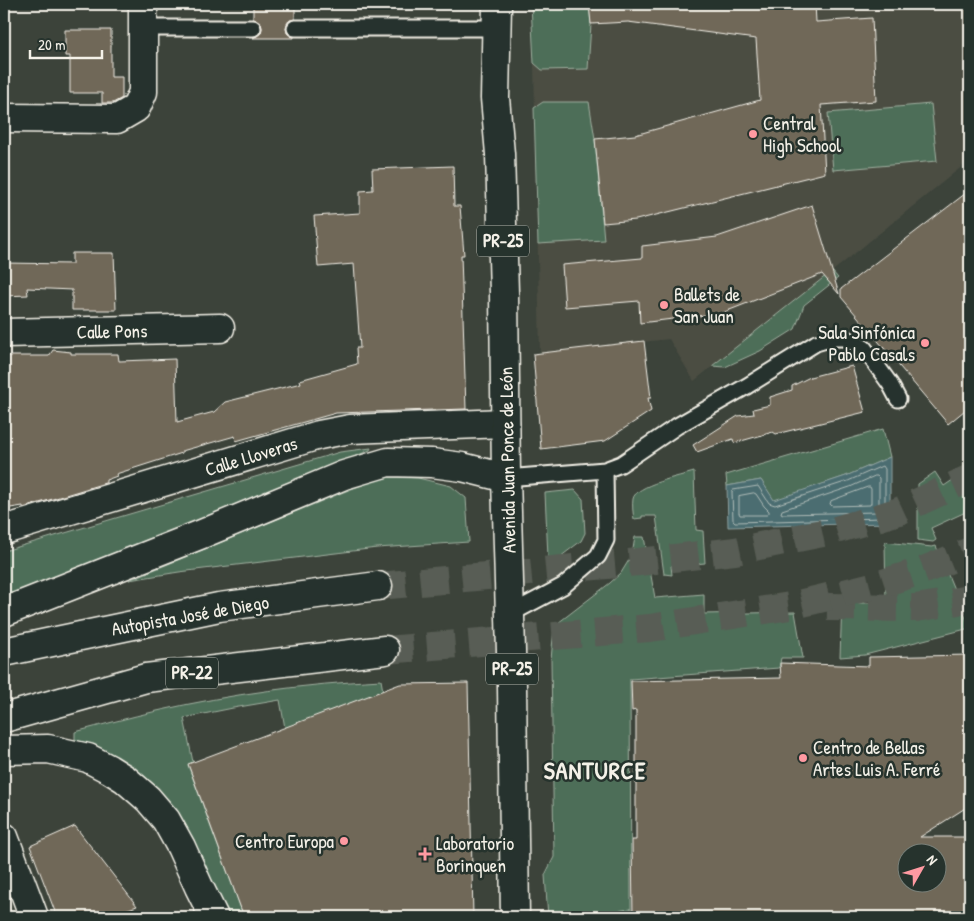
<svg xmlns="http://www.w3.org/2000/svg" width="974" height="921" viewBox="0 0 974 921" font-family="'Patrick Hand',sans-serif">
<rect width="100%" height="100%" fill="#3c433a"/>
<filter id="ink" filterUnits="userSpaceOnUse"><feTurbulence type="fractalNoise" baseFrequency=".02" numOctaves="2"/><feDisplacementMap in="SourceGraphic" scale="10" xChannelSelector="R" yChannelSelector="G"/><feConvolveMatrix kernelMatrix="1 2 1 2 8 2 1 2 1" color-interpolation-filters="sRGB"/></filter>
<g filter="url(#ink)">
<polygon fill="#4c4e43" points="531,4 970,4 970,160 844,262 694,381 669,339 540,353 534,63"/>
<g fill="#4d6e59" stroke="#a0b0a0">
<polygon points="531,4 589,4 591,24 588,69 542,70 534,63"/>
<polygon points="543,102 589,102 595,139 604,240 538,244 534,108"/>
<polygon points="931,104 937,161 833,170 828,113"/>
<polygon points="832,271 838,278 804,305 795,329 760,351 725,367 712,366"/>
<polygon points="883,429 890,457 846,476 774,501 761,480 727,486 726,475"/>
<polygon points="371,448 370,450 225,512 4,599 4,551 340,452"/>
<polygon points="970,462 970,510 931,528 936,540 933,542 918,540 918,484 935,472 944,486 963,473 961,468"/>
<path d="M694,472L696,530L703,531L705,563L671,566L672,575L664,574L656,516H642V518L634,519C633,513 632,505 633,499C635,485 681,476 694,472Z"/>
<polygon points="385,477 418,478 451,486 466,498 469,542 377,548 179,572 129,580 351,489"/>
<polygon points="575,490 583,499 585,533 581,541 556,560 548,557 545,493"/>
<polygon points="635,537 644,537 655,598 704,594 704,614 795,612 803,658 781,658 779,668 630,679 631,909 567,917 548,917 545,875 554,857 551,660 554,626 610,583 621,573 632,555"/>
<polygon points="885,542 932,547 936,546 970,628 865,655 840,657 842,603 886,603"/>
<path d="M381,680L383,691L285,728L280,700L233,708L184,718L193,762L188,765L244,917H228L217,894L147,780L132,767L107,752L75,740V732C102,725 130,717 157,711C230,694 306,684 381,680Z"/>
</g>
<polygon fill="#4b6d71" stroke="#8fa2a1" points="890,457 890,523 728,527 727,486 761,480 774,500 846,476"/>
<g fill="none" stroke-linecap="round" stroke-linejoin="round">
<g stroke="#b0bcb8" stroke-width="1">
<polygon points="883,466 885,469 885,516 883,518 735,522 733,520 732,492 733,490 758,486 769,503 775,505 848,481"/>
<polygon points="875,476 877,476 879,478 879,510 877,512 783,514 781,513 782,510 850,487"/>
<polygon points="868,487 870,487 871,489 871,503 870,505 832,506 830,504 831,501"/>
<polygon points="754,493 756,494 764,506 769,511 769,513 767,515 740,515 739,513 739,496"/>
</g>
</g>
<g fill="#706759" stroke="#f4f1e8" fill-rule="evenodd">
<polygon points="253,4 295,4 295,19 290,20 287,24 286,28 287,33 291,36 294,37 294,38 253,38 261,33 262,28 261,23 257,20 253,19"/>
<polygon points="589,4 815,4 816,22 872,18 876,101 821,105 825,173 636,220 603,223 595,139 635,135 760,100 756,39 628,22 591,24"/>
<polygon points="65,30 111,30 111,77 122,77 122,98 113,103 102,103 102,93 70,93 70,56 65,56"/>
<polygon points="453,166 454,206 460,206 464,255 461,255 466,409 336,413 236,441 235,436 182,451 182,453 116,474 117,476 106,480 106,483 105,483 23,508 23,506 4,509 4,356 49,356 53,350 71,352 71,354 118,354 119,361 175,359 177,422 214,412 225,402 301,383 300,380 357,364 356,348 360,348 354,264 318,267 314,216 360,213 360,191 373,190 372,169"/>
<polygon points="970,190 970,406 948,424 841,297 841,289"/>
<polygon points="812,205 839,294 822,274 722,313 640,323 639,301 565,307 562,265 642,258 642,246 717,237"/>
<polygon points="72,253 114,253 116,310 72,310 72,290 27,288 28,295 4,296 4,263 72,264"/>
<polygon points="644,341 651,398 648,398 651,411 605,441 541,449 533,354"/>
<polygon points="852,366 865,412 776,434 773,432 734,443 733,439 697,452 693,445 738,416 754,414 753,409 770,405 770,397 792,390 792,386 810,377"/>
<path d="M970,655V805L920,837H970V917H633L632,840H636V710L632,711L631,681L781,678L780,663L869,666V657ZM906,854H936V884H906Z"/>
<polygon points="468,683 473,917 244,917 188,764 400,684"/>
<polygon points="75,826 137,906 105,917 57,917 30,846"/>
</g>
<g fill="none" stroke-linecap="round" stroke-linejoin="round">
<g stroke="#585d54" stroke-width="28" stroke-dasharray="28 14" stroke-linecap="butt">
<polyline points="378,586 639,562 735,551 832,531 874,519 899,511 970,478"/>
<polyline points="827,607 916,608 970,599"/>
<polyline points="385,650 650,628 790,606 877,585 924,570 970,551"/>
</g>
<g stroke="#f4f1e8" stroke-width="19">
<g id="service">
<polyline points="143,28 253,28"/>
<polyline points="295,28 497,28"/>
<polyline points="506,478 605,470 621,464 677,426 747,386 816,343 833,338 845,338 864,348 890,384 898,399"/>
<polyline points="510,614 563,586 598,556 606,540 605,470"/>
</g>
</g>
<g stroke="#f4f1e8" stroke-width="31">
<g id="minor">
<polyline points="4,118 117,119 136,108 143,92 143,4"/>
<polyline points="4,333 220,328"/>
<polyline points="4,530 319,435 350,429 505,423"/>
<polyline points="4,837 34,917"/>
</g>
</g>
<g stroke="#f4f1e8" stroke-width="31">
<polyline id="primary" points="497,4 495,98 500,154 504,293 506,478 512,686 515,917"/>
</g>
<g stroke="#f4f1e8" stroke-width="31">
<g id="motorway">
<polyline points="4,612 202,534 344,475 388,462 432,463 462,467 506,478"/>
<polyline points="4,652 219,607 378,586"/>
<polyline points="4,718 146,678 385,650"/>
<polyline points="4,750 48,749 88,758 109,769 125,779 148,799 166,820 181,847 199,887 214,917"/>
</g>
</g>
<use href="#service" stroke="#26332d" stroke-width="15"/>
<use href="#minor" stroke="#26332d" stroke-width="28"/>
<use href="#primary" stroke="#26332d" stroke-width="28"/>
<use href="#motorway" stroke="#26332d" stroke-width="28"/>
</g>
</g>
<g fill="#ff9aa2" stroke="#26332d" stroke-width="2">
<circle cx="753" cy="134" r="5"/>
<circle cx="664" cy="305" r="5"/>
<circle cx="925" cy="343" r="5"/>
<circle cx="803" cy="758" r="5"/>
<circle cx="344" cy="841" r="5"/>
<path d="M422.5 846.5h5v5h5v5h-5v5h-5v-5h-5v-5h5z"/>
</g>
<g text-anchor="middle" stroke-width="5" stroke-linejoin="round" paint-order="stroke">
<g fill="#26332d" stroke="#b6b8b0" stroke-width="1">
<rect x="477" y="225.5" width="52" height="31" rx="4"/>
<rect x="486" y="653.5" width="52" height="31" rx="4"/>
<rect x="166" y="657.5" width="52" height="31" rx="4"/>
</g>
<g font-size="18" font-weight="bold" fill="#f4f1e8">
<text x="503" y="247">PR-25</text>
<text x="512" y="675">PR-25</text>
<text x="192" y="679">PR-22</text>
</g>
<g font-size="19" fill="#f4f1e8" stroke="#26332d" text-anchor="start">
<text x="763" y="130">Central<tspan x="763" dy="22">High School</tspan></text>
<text x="674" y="301">Ballets de<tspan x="674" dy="22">San Juan</tspan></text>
<text x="915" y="339" text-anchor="end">Sala Sinfónica<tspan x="915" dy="22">Pablo Casals</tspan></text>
<text x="813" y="754">Centro de Bellas<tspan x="813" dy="22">Artes Luis A. Ferré</tspan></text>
<text x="334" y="848" text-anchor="end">Centro Europa</text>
<text x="436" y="850">Laboratorio<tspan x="436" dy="22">Borinquen</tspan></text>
</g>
<g font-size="19" fill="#f4f1e8" stroke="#26332d">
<text transform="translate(112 331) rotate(-1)" y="7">Calle Pons</text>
<text transform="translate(251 456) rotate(-17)" y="7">Calle Lloveras</text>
<text transform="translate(507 460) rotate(-91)" y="7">Avenida Juan Ponce de León</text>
<text transform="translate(190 615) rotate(-10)" y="7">Autopista José de Diego</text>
</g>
<g font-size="24" font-weight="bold" letter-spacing="1" fill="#f4f1e8" stroke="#26332d">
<text x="595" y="779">SANTURCE</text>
</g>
</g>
<rect width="974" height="921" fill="none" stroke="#26332d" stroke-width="20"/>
<rect x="10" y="10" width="954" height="901" fill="none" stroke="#f4f1e8" stroke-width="2" filter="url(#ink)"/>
<g transform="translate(922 868) rotate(51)"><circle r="24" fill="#26332d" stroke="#787f78"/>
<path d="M0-4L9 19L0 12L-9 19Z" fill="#ff9aa2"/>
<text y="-8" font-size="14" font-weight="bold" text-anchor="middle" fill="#f4f1e8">N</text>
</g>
<path d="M30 50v8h72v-8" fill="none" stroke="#f4f1e8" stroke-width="2.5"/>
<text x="38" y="50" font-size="15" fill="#f4f1e8" stroke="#26332d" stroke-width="4" paint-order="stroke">20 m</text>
</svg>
